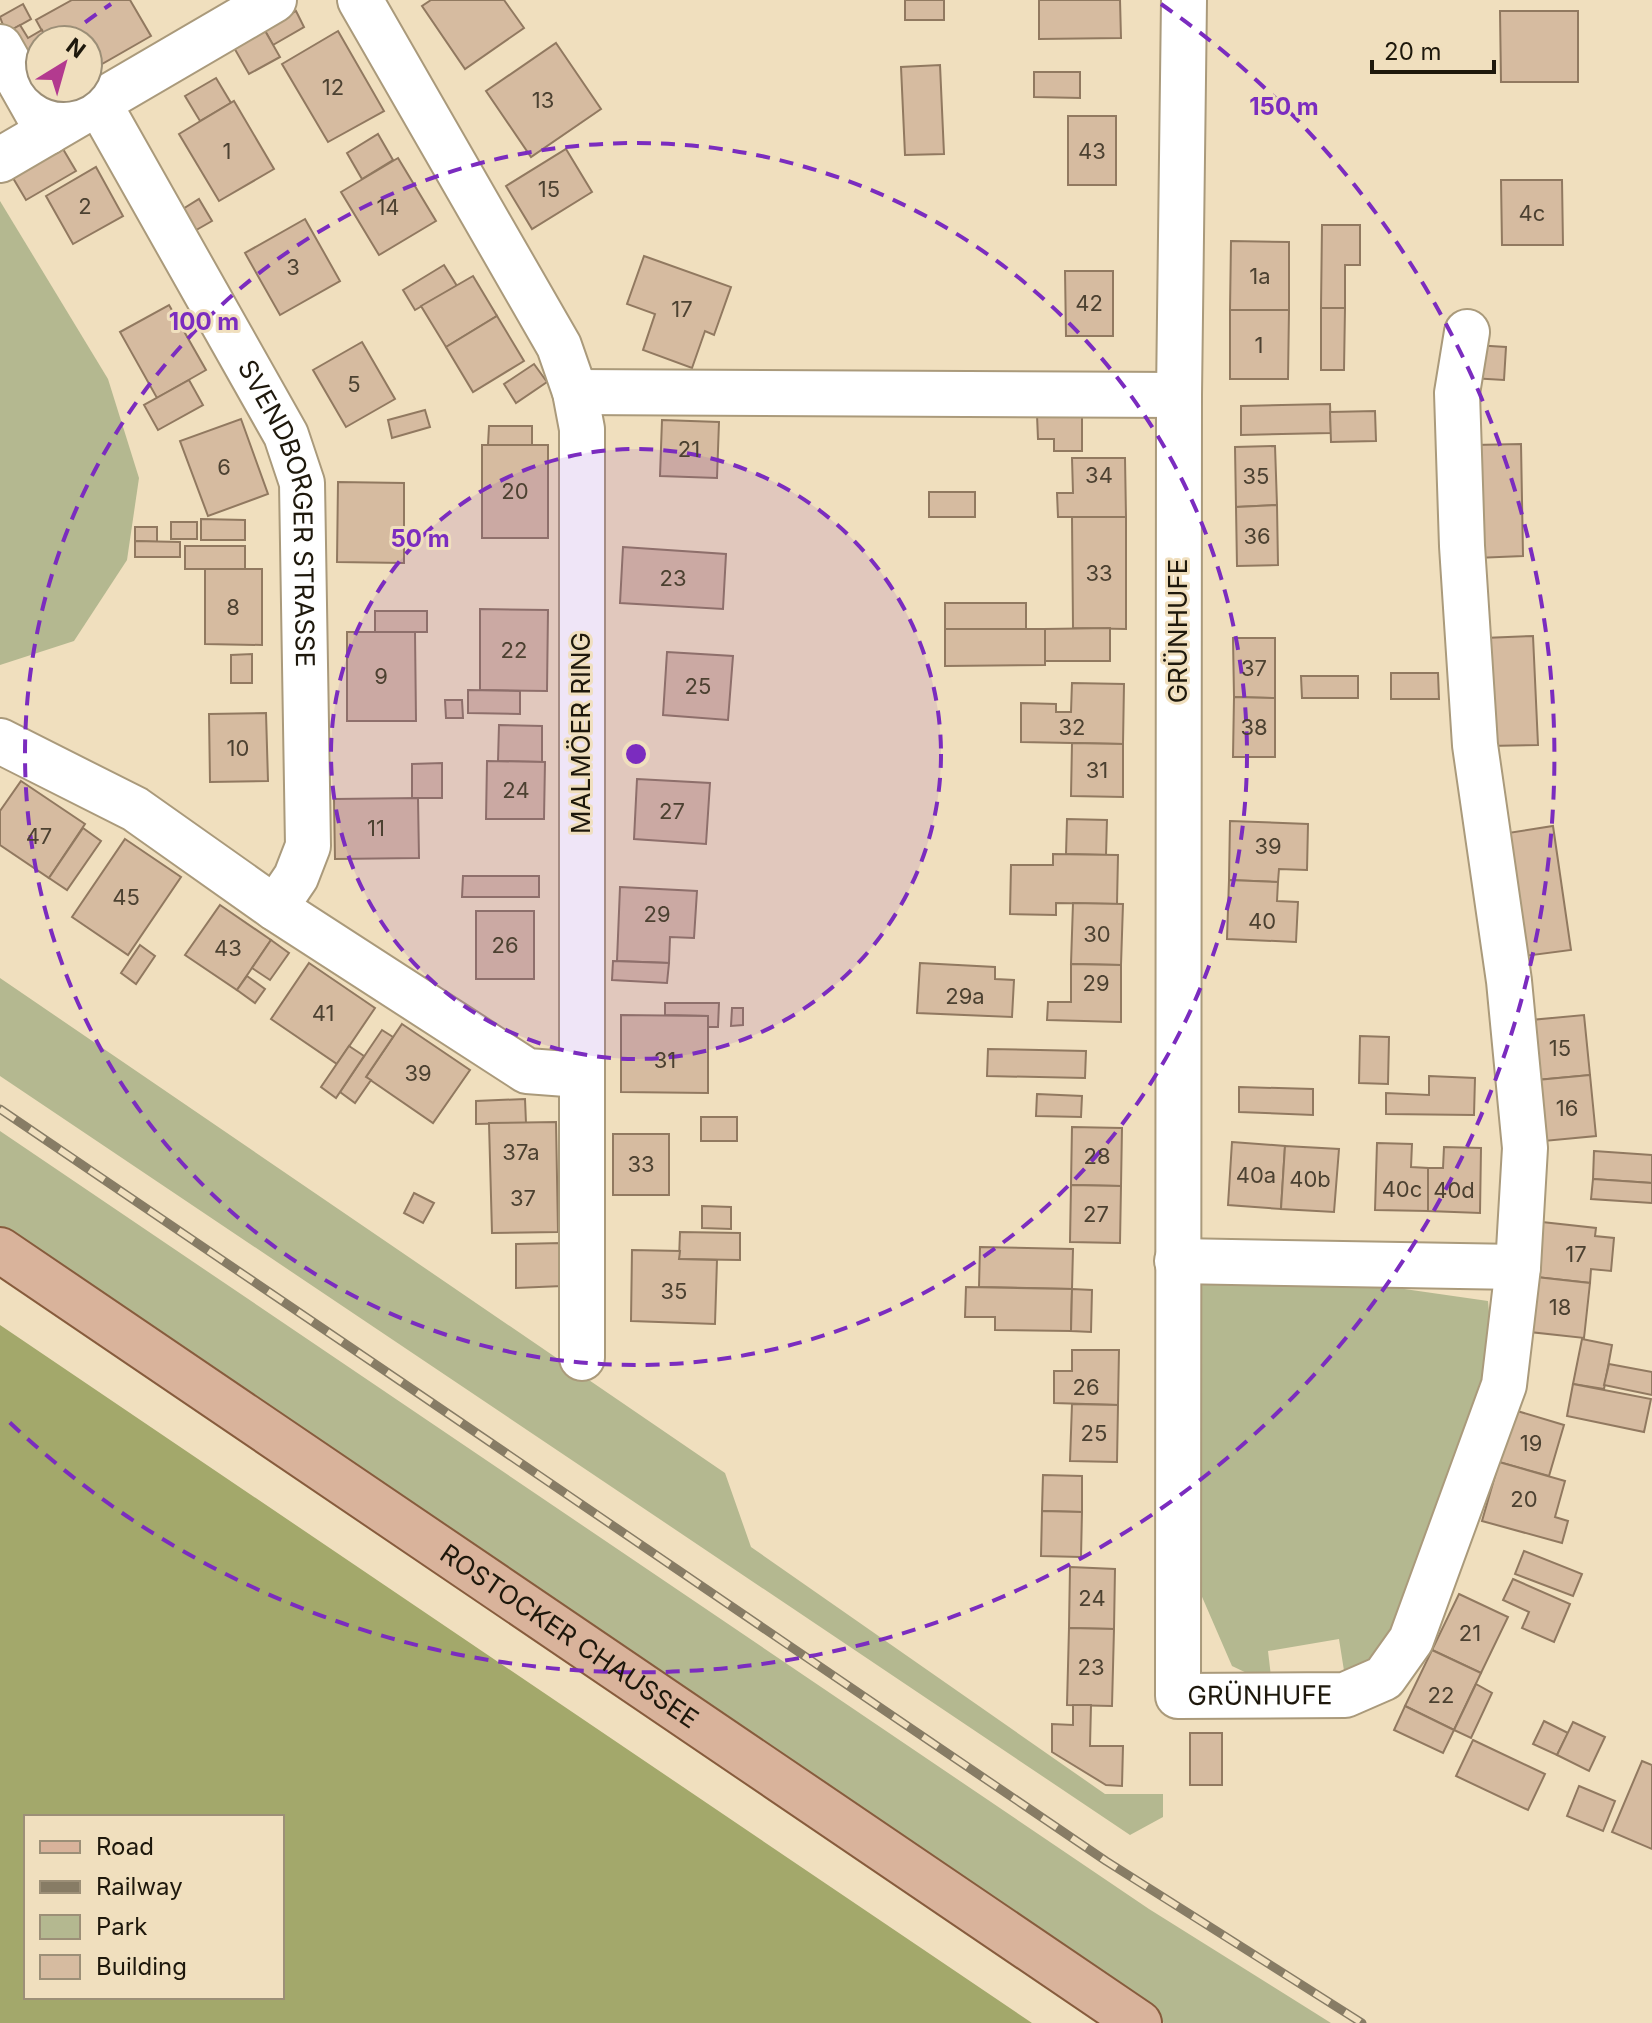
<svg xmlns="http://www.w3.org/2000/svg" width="1652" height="2023" viewBox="0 0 1652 2023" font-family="Inter,sans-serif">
<rect width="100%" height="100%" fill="#f0dfbe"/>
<g fill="#b4b890">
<polygon points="0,201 108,379 139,478 127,560 74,641 0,665"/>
<polygon points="0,978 725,1473 751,1547 1105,1794 1163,1794 1163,1817 1130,1835 0,1076"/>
<polygon points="0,1131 1149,1909 1331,2023 1164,2023 0,1228"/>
<polygon points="1279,1271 1488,1301 1494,1365 1399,1626 1377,1656 1345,1677 1339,1639 1268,1651 1272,1685 1232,1666 1193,1576 1200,1283"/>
</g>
<path fill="#a3a86b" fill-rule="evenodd" d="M0,1325L1032,2023H0ZM26,1817H282V1997H26Z"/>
<g fill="#d6bba0" stroke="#917960" stroke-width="2">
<polygon points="72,0 130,0 151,36 88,72 88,40 47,40 36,20"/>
<polygon points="431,0 504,0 524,28 465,69 422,6"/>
<rect x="905" y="0" width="39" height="20"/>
<polygon points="1039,0 1120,0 1121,38 1039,39"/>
<polygon points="23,4 31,19 6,33 0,17"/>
<polygon points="296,11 304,27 273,45 264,29"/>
<polygon points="1500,11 1578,11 1578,82 1501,82"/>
<polygon points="20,25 28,38 42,30 47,40 40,40 40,76 6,33"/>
<polygon points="264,29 280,57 249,74 233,46"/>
<polygon points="338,31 384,111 328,142 282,64"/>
<polygon points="556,43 601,109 531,157 486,91"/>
<polygon points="940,65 944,154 905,155 901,67"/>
<polygon points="1034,72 1080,72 1080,98 1034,97"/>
<polygon points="216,78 231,103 200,121 185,96"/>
<polygon points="234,101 274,169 219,201 179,134"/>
<rect x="1068" y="116" width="48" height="69"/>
<polygon points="378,134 393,160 362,179 347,153"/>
<polygon points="63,149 76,171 26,200 13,178"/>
<polygon points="566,149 592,192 532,229 506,186"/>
<polygon points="398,158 436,221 379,255 341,192"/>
<polygon points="96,167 123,216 73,244 46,196"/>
<polygon points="1501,180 1562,180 1563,245 1502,245"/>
<polygon points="199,199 212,221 191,233 178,212"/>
<polygon points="305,219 340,281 280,315 245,253"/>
<polygon points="1322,225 1360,225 1360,265 1345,265 1345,308 1321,308"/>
<polygon points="1231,241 1289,242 1289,310 1230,310"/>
<polygon points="644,256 731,287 714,335 705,331 692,368 643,350 655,314 627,304"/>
<polygon points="444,265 457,286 415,310 403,290"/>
<polygon points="1065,271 1113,271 1113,336 1066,336"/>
<polygon points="473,276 497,316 446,347 421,306"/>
<polygon points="169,305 206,370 157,398 120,332"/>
<polygon points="1321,308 1345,308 1344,370 1321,370"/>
<polygon points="1230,310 1289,310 1288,379 1230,379"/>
<polygon points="497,316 524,361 473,392 446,347"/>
<polygon points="362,342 395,399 346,427 313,370"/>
<polygon points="1474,345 1506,347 1504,380 1471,378"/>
<polygon points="534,364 547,382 516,403 504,384"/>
<polygon points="189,380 203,405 158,430 144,405"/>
<polygon points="1330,404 1331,433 1241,435 1241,406"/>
<polygon points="425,410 430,427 392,438 388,420"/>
<polygon points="1375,411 1376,441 1331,442 1330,412"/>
<polygon points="1037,415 1082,415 1082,451 1054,451 1054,439 1038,439"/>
<polygon points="241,419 268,494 208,516 180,441"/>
<polygon points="662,420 719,422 717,478 660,476"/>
<polygon points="489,426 532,426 532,445 488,445"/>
<polygon points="1521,444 1523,556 1476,558 1474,445"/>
<rect x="482" y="445" width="66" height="93"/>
<polygon points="1275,446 1277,505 1236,507 1235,447"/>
<polygon points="1072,458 1125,458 1126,517 1058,517 1057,493 1073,493"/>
<polygon points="338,482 404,483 404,563 337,562"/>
<rect x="929" y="492" width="46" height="25"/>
<polygon points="1277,505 1278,565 1237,566 1236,507"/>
<polygon points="1072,517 1126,517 1126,629 1073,628"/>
<polygon points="201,519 245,520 245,540 201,540"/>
<rect x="171" y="522" width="26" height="17"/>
<polygon points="135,527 157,527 157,542 135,541"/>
<polygon points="135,541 180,542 180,557 135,557"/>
<rect x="185" y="546" width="60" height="23"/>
<polygon points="623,547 726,554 723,609 620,603"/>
<polygon points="205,569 262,569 262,645 205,644"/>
<rect x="945" y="603" width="81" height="26"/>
<polygon points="480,609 548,610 547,691 480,690"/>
<rect x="375" y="611" width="52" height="21"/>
<polygon points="1110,628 1110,661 1045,661 1045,629"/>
<polygon points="945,629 1045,629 1045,665 945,666"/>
<polygon points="347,632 415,632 416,721 347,721"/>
<polygon points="1533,636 1538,745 1488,746 1484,638"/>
<polygon points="1233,638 1275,638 1275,698 1234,697"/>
<polygon points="667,652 733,656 728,720 663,715"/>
<polygon points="252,654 252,683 231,683 231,655"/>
<polygon points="1391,673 1438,673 1439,699 1391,699"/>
<polygon points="1301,676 1358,676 1358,698 1302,698"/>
<polygon points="1072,683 1124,684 1123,744 1021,742 1021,703 1056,704 1056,712 1071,712"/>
<polygon points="468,690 520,691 520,714 468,713"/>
<polygon points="1234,697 1275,698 1275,757 1233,757"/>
<polygon points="445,700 462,700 463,718 446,718"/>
<polygon points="266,713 268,781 210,782 209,714"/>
<polygon points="499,725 542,726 542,762 498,761"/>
<polygon points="1072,743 1123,744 1123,797 1071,796"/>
<polygon points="487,761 545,762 544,819 486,819"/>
<polygon points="442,763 442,798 412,798 412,764"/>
<polygon points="637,779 710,783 706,844 634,839"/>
<polygon points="21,781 85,824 49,878 0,845 0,811"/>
<polygon points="418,798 419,858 335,859 334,799"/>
<polygon points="1067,819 1107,820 1106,855 1066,854"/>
<polygon points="1230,821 1308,824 1307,870 1279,869 1278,882 1229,880"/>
<polygon points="1553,826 1571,950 1525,956 1508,833"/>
<polygon points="83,828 101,841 67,890 49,878"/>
<polygon points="125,839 181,877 128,955 72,917"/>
<polygon points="1053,854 1118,855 1117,904 1056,903 1056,915 1010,914 1011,865 1053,865"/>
<polygon points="463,876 539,876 539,897 462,897"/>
<polygon points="1229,880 1278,882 1277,901 1298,902 1296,942 1227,939"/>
<polygon points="620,887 697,891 694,938 670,937 669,963 617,961"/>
<polygon points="1073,903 1123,904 1121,965 1071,964"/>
<polygon points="220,905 271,940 237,990 185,955"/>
<rect x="476" y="911" width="58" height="68"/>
<polygon points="271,940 289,953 270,980 252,968"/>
<polygon points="140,945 155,956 136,984 121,973"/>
<polygon points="613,961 669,963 667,983 612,980"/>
<polygon points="309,963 375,1008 337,1064 271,1019"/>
<polygon points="920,963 995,967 995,979 1014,980 1012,1017 917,1013"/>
<polygon points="1071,964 1121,965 1121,1022 1047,1020 1048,1002 1071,1002"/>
<polygon points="247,976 265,989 255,1003 237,990"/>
<polygon points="665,1003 719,1003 718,1027 708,1027 708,1016 665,1015"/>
<polygon points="732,1008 743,1008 743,1025 731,1026"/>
<polygon points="621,1015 708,1016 708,1093 621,1092"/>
<polygon points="1584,1015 1590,1075 1537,1080 1531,1020"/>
<polygon points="402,1024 470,1070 433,1123 366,1077"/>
<polygon points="382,1030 393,1037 366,1077 371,1080 355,1103 340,1092"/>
<polygon points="1360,1036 1389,1037 1388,1084 1359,1083"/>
<polygon points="349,1046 364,1056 336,1098 321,1087"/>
<polygon points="988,1049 1086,1051 1085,1078 987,1076"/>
<polygon points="1590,1075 1596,1136 1544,1141 1537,1080"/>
<polygon points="1429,1076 1475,1078 1474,1115 1386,1114 1386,1093 1429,1095"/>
<polygon points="1239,1087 1313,1089 1313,1115 1239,1112"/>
<polygon points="1037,1094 1082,1096 1081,1117 1036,1116"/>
<polygon points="525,1099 526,1123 476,1124 476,1101"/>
<rect x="701" y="1117" width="36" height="24"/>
<polygon points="556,1122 558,1232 492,1233 489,1123"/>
<polygon points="1072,1127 1122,1128 1121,1186 1071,1185"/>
<rect x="613" y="1134" width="56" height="61"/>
<polygon points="1232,1142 1285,1146 1281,1209 1228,1205"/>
<polygon points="1377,1143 1412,1144 1411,1167 1428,1168 1428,1211 1375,1210"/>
<polygon points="1285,1146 1339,1149 1334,1212 1281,1209"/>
<polygon points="1444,1147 1481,1148 1480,1213 1428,1211 1428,1168 1443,1168"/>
<polygon points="1594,1151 1652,1155 1652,1183 1593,1179"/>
<polygon points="1593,1179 1652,1183 1652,1203 1591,1199"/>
<polygon points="1071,1185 1121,1186 1120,1243 1070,1242"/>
<polygon points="414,1193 434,1203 423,1223 404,1213"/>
<polygon points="702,1206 731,1207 731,1229 702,1228"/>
<polygon points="1542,1222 1596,1228 1595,1236 1614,1238 1611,1271 1591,1269 1590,1283 1536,1277"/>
<polygon points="680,1232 740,1233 740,1260 679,1259"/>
<polygon points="561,1243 562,1286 516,1288 516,1244"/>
<polygon points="980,1247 1073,1249 1072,1289 979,1287"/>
<polygon points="632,1250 680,1251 679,1259 717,1260 715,1324 631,1321"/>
<polygon points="1536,1277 1590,1283 1584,1338 1530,1332"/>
<polygon points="966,1287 1072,1289 1071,1331 995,1330 995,1317 965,1317"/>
<polygon points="1072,1289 1092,1290 1091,1332 1071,1331"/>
<polygon points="1582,1339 1612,1345 1604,1389 1573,1384"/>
<polygon points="1072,1350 1119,1350 1118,1405 1054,1403 1054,1371 1072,1371"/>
<polygon points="1609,1364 1652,1372 1652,1395 1604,1385"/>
<polygon points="1573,1384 1651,1399 1644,1432 1567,1416"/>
<polygon points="1072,1404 1118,1405 1117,1462 1070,1461"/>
<polygon points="1514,1410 1564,1425 1549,1476 1499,1462"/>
<polygon points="1499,1462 1565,1481 1555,1517 1568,1521 1562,1543 1482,1521"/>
<polygon points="1043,1475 1082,1476 1082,1512 1042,1511"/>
<polygon points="1042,1511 1082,1512 1081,1557 1041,1556"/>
<polygon points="1524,1551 1582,1574 1573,1596 1515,1574"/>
<polygon points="1070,1567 1115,1569 1114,1629 1069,1628"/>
<polygon points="1513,1579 1570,1604 1554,1642 1522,1628 1529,1612 1503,1600"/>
<polygon points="1459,1594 1508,1617 1481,1673 1432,1650"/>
<polygon points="1069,1628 1114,1629 1112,1706 1067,1705"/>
<polygon points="1432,1650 1481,1673 1454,1730 1405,1706"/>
<polygon points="1476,1684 1492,1693 1471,1738 1454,1730"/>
<polygon points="1073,1705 1091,1705 1090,1746 1123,1746 1122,1786 1106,1785 1052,1752 1052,1724 1073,1725"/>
<polygon points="1405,1706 1454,1730 1443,1753 1394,1730"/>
<polygon points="1544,1721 1568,1733 1557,1755 1533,1744"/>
<polygon points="1573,1722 1605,1737 1589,1771 1557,1755"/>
<rect x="1190" y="1733" width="32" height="52"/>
<polygon points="1473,1740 1545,1774 1528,1810 1456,1776"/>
<polygon points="1642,1761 1652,1765 1652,1849 1612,1832"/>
<polygon points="1579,1786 1615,1801 1603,1831 1567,1816"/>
</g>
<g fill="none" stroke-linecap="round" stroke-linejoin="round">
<g stroke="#aa9a7b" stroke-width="48">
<g id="minor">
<polyline points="360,0 559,346 575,392 582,429 582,1358"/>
<path id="s1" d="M1184,0L1179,395L1178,1696L1345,1695L1384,1678L1411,1640L1504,1385L1518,1267L1525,1148L1509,981L1475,745L1462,546L1457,393L1467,332"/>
<polyline points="0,47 48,132"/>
<path id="s2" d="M98,102L286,435L302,483L308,846L296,877L275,908"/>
<polyline points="0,160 274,0"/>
<polyline points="575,392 1179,395"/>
<polyline points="0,741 135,809 275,908 527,1071 580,1075"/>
<polyline points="1177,1261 1518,1267"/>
</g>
</g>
<g stroke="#875c3d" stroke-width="48">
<g id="major">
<path id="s3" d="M0,1250L1139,2023"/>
</g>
</g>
<use href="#minor" stroke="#fff" stroke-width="44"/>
<use href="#major" stroke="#d9b39b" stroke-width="44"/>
<g stroke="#877c65" stroke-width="9">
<polyline id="rail" points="0,1109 1106,1861 1362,2023"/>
</g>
<use href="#rail" stroke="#f0dfbe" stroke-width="6" stroke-dasharray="18" stroke-linecap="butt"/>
</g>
<circle cx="636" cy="754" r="305" fill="#7b2cbf" fill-opacity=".12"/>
<g fill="none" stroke="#7b2cbf" stroke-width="4" stroke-dasharray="14 10">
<circle cx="636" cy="754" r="305"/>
<circle cx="636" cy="754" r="611"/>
<path d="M66 37A916 916 0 0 1 111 4M1161 4A916 916 0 1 1 5 1418"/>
</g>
<g text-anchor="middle" stroke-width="6" stroke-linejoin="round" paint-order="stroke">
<g font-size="22" fill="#4c4131">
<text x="333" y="95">12</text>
<text x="543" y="108">13</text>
<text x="227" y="159">1</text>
<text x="1092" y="159">43</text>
<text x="549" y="197">15</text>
<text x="85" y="214">2</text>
<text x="388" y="215">14</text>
<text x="1532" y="221">4c</text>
<text x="293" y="275">3</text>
<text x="1260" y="284">1a</text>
<text x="1089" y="311">42</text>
<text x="682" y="317">17</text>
<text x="1259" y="353">1</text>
<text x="354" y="392">5</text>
<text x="689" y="457">21</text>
<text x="224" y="475">6</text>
<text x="1099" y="483">34</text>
<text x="1256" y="484">35</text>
<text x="515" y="499">20</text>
<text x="1257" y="544">36</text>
<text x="1099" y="581">33</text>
<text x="673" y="586">23</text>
<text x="233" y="615">8</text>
<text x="514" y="658">22</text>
<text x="1254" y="676">37</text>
<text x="381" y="684">9</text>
<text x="698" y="694">25</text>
<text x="1072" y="735">32</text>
<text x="1254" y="735">38</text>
<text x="238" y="756">10</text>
<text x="1097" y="778">31</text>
<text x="516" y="798">24</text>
<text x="672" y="819">27</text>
<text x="376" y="836">11</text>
<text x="39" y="844">47</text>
<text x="1268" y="854">39</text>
<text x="126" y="905">45</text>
<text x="657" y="922">29</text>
<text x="1262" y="929">40</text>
<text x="1097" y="942">30</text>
<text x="505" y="953">26</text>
<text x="228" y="956">43</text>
<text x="1096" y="991">29</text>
<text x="965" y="1004">29a</text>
<text x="323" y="1021">41</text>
<text x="1560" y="1056">15</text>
<text x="665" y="1068">31</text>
<text x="418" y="1081">39</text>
<text x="1567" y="1116">16</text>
<text x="521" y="1160">37a</text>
<text x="1097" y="1164">28</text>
<text x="641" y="1172">33</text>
<text x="1256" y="1183">40a</text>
<text x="1310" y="1187">40b</text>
<text x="1402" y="1197">40c</text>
<text x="1454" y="1198">40d</text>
<text x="523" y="1206">37</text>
<text x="1096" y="1222">27</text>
<text x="1576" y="1262">17</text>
<text x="674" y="1299">35</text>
<text x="1560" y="1315">18</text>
<text x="1086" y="1395">26</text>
<text x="1094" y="1441">25</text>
<text x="1531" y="1451">19</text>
<text x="1524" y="1507">20</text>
<text x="1092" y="1606">24</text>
<text x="1470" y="1641">21</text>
<text x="1091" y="1675">23</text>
<text x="1441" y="1703">22</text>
</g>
<g font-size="26" fill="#1e180c" stroke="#f0dfbe">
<text dy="9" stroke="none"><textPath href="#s2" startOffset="458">SVENDBORGER STRASSE</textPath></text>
<text transform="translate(1178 631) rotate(-90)" y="9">GRÜNHUFE</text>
<text transform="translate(581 733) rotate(-90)" y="9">MALMÖER RING</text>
<text dy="9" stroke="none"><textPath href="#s3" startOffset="688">ROSTOCKER CHAUSSEE</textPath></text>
<text dy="9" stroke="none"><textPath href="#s1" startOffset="1778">GRÜNHUFE</textPath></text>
</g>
</g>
<circle cx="636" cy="754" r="12" fill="#7b2cbf" stroke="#f0dfbe" stroke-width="4"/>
<g font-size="24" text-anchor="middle" font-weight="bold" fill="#7b2cbf" stroke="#f0dfbe" stroke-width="6" stroke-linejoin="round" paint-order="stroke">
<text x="1284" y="115">150 m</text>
<text x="204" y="330">100 m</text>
<text x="420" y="547">50 m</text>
</g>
<rect x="24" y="1815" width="260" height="184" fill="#f0dfbe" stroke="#9c8f77" stroke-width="2"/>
<rect x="40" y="1841" width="40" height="12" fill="#d9b39b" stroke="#9c8f77" stroke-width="2"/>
<text x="96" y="1855" font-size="24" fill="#1e180c">Road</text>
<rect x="40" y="1881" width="40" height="12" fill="#877c65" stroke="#9c8f77" stroke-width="2"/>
<text x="96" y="1895" font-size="24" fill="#1e180c">Railway</text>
<rect x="40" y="1915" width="40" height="24" fill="#b4b890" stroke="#9c8f77" stroke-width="2"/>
<text x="96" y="1935" font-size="24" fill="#1e180c">Park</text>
<rect x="40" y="1955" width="40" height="24" fill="#d6bba0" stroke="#9c8f77" stroke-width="2"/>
<text x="96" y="1975" font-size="24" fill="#1e180c">Building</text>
<g transform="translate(64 64) rotate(37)"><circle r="38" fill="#f0dfbe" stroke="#9c8f77" stroke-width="2"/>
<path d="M0-6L14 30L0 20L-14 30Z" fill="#b33a8f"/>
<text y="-12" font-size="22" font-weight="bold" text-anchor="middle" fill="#1e180c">N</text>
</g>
<path d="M1372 60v12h122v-12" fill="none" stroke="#1e180c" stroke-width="4"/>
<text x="1384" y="60" font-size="24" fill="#1e180c" stroke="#f0dfbe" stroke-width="6" paint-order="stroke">20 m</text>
</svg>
